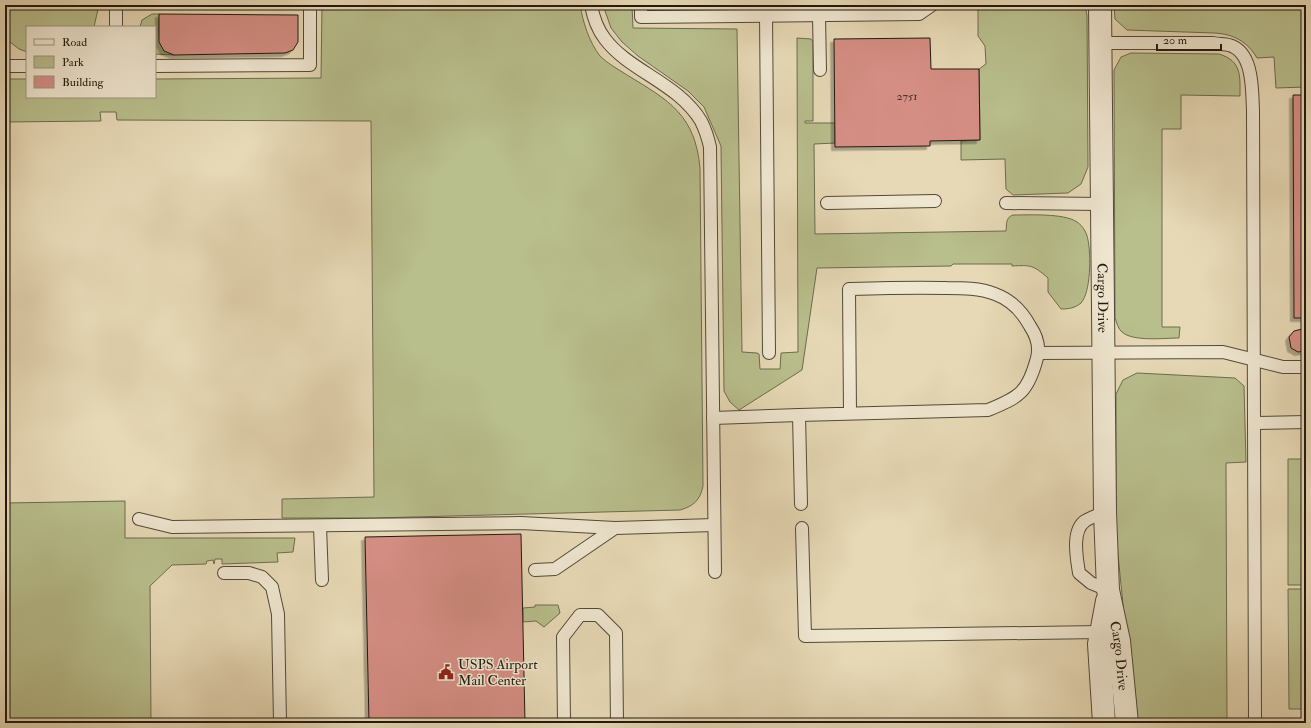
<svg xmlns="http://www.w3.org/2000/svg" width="1311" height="728" viewBox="0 0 1311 728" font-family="'IM FELL Double Pica',serif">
<defs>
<filter id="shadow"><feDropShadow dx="-3.5" dy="3.5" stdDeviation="0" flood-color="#0004"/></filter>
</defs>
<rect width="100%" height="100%" fill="#e7d9b6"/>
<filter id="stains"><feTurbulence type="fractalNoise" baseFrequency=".005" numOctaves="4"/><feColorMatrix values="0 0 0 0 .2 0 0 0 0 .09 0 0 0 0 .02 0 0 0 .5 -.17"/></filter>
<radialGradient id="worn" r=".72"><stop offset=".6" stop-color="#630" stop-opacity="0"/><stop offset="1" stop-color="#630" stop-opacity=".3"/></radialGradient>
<g fill="#b8be8c" stroke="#6c6c4e">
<path d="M322,5H580C583,22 589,42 600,56C608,64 618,69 627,75C670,101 695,115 700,168L703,486C700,500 694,506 680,510L374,518H282V499L374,497L371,121L117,120L116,112H100L101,121L5,122V79H27V97H155V79L321,78Z"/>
<path d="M603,5H632L633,28L737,29L742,352L757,353L759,354L760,369H780L781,353L798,352L797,38L811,39L813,42V121H805V123H835V143L814,144L815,234L1006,231C1007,224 1005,218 1013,215C1029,215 1064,213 1077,222C1083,226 1087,233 1088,240C1091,254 1091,292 1081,303C1075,308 1069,309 1061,309L1048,292V278C1033,265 1031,265 1012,266V264H953L951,266L817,268L802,370L739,410L730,402L724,391L721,146L704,107L688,91L638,56L622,42L611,28Z"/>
<polygon points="978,5 1085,6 1087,15 1088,167 1081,184 1068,193 1013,195 1006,189 1005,159 961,160 961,141 980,140 979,69 986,64 985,46 978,36"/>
<path d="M1114,5H1306V87L1276,88L1274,57L1257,58C1247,41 1233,34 1214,33L1127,30L1115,19Z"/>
<polygon points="5,9 98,9 94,27 27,27 27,52 19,49 5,38"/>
<path d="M152,14H159C159,30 155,49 174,55L155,54V27H140L142,20Z"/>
<path d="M1131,53L1219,54C1242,61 1240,76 1240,96L1181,95V129H1162V327H1180L1179,338C1165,338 1133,342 1122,332C1118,329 1117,323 1115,318L1114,70L1121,57Z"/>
<polygon points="1137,373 1235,378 1244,386 1246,462 1226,463 1227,723 1135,723 1116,535 1116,394 1123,380"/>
<polygon points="1288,459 1306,459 1306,486 1304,486 1304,492 1306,492 1306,585 1288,585"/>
<polygon points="125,501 125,538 295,538 293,552 277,553 278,562 222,564 222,559 215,559 214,564 213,560 207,561 206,564 172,565 150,586 151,723 5,723 5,503"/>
<polygon points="1288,589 1306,589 1306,709 1289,709"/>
<polygon points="535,605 558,605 560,613 544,627 536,621 523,622 523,608 535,607"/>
</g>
<g fill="#d58e84" stroke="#21190f" filter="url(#shadow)">
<polygon points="159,14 298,15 298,42 293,50 285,53 174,55 164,51 159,42"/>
<polygon points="930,38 931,69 979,69 980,140 930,141 930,146 835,147 834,39"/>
<polygon points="1293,95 1306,95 1306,318 1294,318"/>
<polygon points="1302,329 1306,331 1306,351 1298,352 1291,348 1289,337 1294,331"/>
<polygon points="521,534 525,723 369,723 365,537"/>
</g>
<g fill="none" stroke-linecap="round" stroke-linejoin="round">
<g stroke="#524939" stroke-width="14">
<g id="service">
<polyline points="116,5 116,27"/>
<path d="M591,5C593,16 598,30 605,39C629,71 678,83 701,121C705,129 708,138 710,147L715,572"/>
<polyline points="641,5 641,17 919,14 932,5"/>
<polyline points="766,15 769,353"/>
<polyline points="819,15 820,70"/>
<path d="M1100,43H1213C1218,44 1224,44 1229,45C1254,52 1252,91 1253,111L1255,723"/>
<polyline points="5,66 27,66"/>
<polyline points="155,66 310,65 310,5"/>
<polyline points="827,203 935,201"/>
<polyline points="1006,203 1101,204"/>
<polyline points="1038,353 1223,352 1283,367 1306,367"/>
<path d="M799,415L988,410C1020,397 1028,392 1037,358C1040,347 1036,335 1030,326C1022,311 1011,300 995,294C980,288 962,288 947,288C914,287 882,288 849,289L850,413"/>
<polyline points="713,418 799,415 801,504"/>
<polyline points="1254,423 1306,422"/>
<path d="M1105,512C1099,515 1091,517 1085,521C1071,531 1077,559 1079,573L1091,583L1108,590"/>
<polyline points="139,519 172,527 521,523 615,528"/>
<polyline points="320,526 322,580"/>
<polyline points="802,528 805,636 1101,632"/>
<polyline points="535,570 555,569 615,528 714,525"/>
<polyline points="224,573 249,573 262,577 272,587 278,614 280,723"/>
<polyline points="564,723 563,637 580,615 598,615 616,633 617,723"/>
</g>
</g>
<g stroke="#524939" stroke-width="24">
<g id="minor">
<path id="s1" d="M1100,5L1105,512L1108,590L1119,641L1127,723"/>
<polyline points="1104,723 1099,644 1107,601"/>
</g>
</g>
<use href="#service" stroke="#efe6d0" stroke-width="12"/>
<use href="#minor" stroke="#efe6d0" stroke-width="22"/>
</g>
<defs>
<g id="civic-bare" transform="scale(1.2)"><path d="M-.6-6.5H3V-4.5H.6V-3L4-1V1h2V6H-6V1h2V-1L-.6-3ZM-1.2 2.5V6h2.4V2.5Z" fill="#8f2418" stroke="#efe6d0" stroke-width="2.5" paint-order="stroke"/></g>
</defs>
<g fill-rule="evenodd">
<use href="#civic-bare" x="446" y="672"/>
</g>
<g text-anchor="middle" stroke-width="3" stroke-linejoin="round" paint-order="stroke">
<g font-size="12" fill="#4e362c">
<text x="907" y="100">2751</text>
</g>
<g font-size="14" fill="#21190f" stroke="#efe6d0">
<text dy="5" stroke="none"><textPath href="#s1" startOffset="293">Cargo Drive</textPath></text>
<text dy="5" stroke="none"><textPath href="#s1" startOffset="652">Cargo Drive</textPath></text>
</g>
<g font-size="14" fill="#21190f" stroke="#efe6d0" text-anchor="start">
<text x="458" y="669">USPS Airport<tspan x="458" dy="16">Mail Center</tspan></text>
</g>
</g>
<rect width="1311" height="728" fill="none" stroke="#e7d9b6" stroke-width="20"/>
<rect x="6" y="6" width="1299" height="716" fill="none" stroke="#21190f" stroke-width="2"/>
<rect x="10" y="10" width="1291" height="708" fill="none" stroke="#21190f"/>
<rect x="26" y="26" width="130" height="72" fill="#efe6d0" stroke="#9d9483"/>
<rect x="34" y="39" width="20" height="6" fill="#efe6d0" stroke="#9d9483"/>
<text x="62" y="46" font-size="12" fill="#21190f">Road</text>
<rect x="34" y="56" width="20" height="12" fill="#b8be8c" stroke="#9d9483"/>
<text x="62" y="66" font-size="12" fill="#21190f">Park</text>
<rect x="34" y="76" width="20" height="12" fill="#d58e84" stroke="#9d9483"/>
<text x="62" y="86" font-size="12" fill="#21190f">Building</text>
<path d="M1157 44v6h64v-6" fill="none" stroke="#21190f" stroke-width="2"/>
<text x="1163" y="44" font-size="12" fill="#21190f" stroke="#efe6d0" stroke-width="3" paint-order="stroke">20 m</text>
<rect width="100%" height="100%" filter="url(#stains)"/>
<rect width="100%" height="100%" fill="url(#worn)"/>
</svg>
